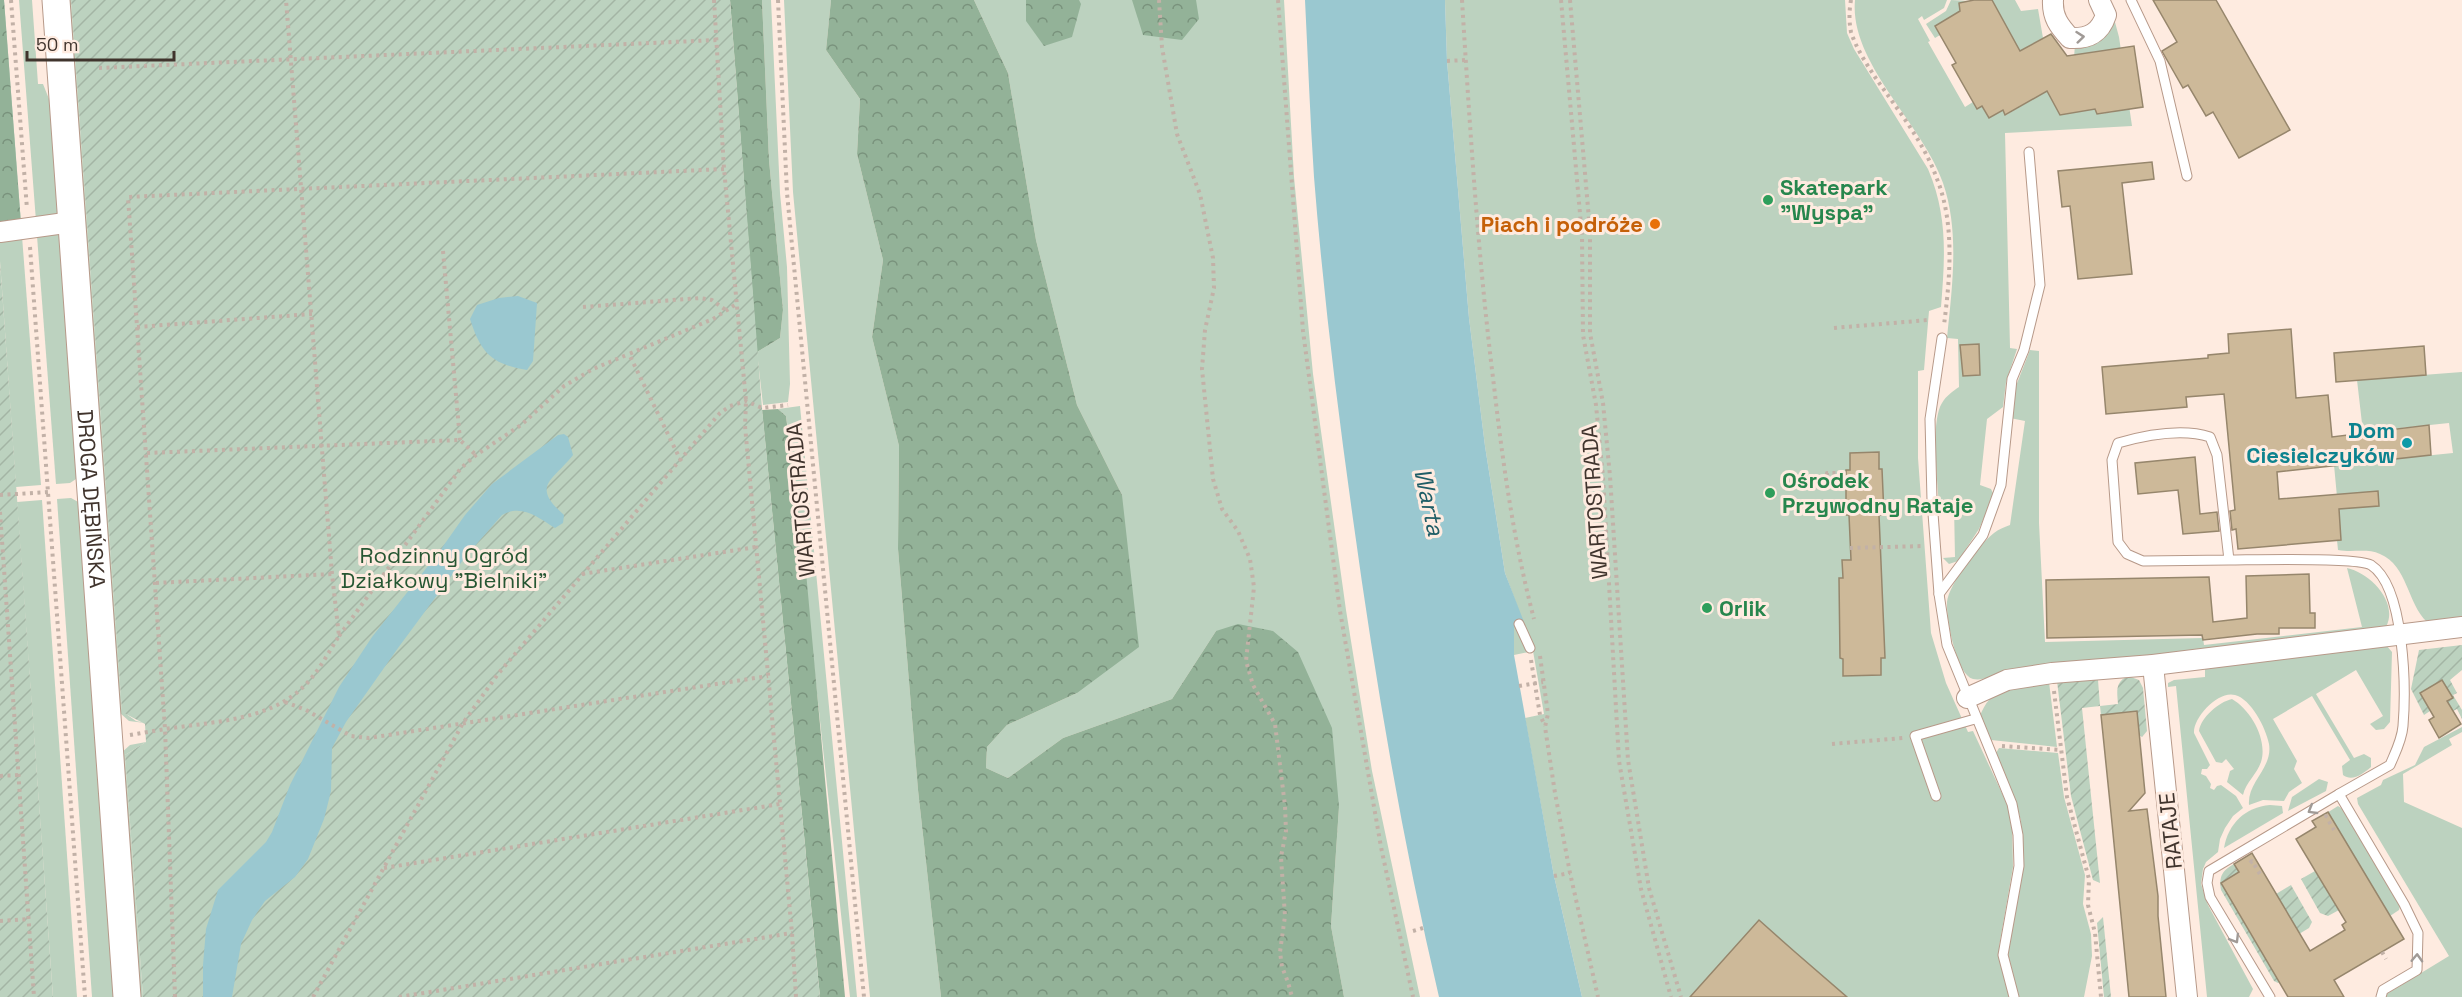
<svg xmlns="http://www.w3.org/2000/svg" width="2462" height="997" viewBox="0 0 2462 997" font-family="'Space Grotesk',sans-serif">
<defs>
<pattern id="forest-crowns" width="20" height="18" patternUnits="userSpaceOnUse" patternTransform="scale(1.5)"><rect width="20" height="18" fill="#93b298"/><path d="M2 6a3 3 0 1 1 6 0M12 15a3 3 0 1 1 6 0" fill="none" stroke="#79927c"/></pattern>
<pattern id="garden-furrows" width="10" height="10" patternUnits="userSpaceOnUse" patternTransform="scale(1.5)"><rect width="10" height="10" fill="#bcd2bf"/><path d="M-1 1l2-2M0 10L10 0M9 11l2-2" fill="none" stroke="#a3b5a4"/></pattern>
</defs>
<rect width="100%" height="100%" fill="#feebe0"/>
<g fill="#bcd2bf">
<polygon points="0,0 4,0 41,485 16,487 0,261"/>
<polygon points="19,0 32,0 38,84 43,84 55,114 59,212 57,216 36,221"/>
<polygon points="65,0 71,0 122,711 136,721 145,723 129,721 120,713"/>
<polygon points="762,0 771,0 780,193 787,267 790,384 788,402 763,405 757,352 780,338 783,310 769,160"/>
<polygon points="784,0 831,0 826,50 860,99 857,154 883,260 872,337 899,446 898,549 918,790 941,997 870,997 793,192"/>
<polygon points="974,0 1284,0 1294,177 1313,374 1346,610 1372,771 1420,997 1344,997 1331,926 1339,807 1216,631 1172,699 1063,738 1008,778 986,768 987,747 1007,725 1077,693 1122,495 1077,405 1036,240 1008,73"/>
<path d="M1445,0H1845L1847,33L1854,49L1928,169C1948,216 1945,257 1941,307L1929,311L1924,370L1918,371V458L1931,633L1946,683L1968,732L1973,731L2007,804L2012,822L2013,867L1999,947V955L2010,997H1582L1554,876L1525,718L1544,714L1533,651L1514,655V626L1523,622L1505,573L1485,446L1469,318L1447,61Z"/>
<path d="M1855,0H1947L1944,8L1924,20L1922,16L1918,19L1930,41L1928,42L1965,107L1973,102L1977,109L1982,106L1989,118L2003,110L2006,115L2028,102L2041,89L2056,93L2060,115L2095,109L2097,114L2114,112L2108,76L2099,51L2081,54L2074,58L2075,44L2109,0L2119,37L2132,126L2005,133L2010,348L2017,349L2006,382L2003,407L1987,419L1980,485L1991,489L1994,495L1979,529L1958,561L1949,564L1943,558L1955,557L1954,506L1939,507C1938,483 1930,422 1942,403C1946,396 1953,391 1959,387L1958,339L1947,338C1952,288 1960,232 1943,183C1923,124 1849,63 1855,0Z"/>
<polygon points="1951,0 1970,1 1959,3 1960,11 1935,26 1940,35 1935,38 1926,24 1946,11"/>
<polygon points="1992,0 2015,0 2021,11 2038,9 2043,38 2020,51"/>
<polygon points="58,233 62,234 79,477 70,483 56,484 37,236"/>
<path d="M2030,350L2039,351V523L2045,642L2203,638L2204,645L2362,627L2347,568C2370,573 2399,602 2386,627L2217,649L2000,673C1992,676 1982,681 1973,679C1956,675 1946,617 1947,602C1949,584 1979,544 1994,533C1999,529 2005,527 2010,525L2025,421L2010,418L2014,391Z"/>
<path d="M2462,372V618L2427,622C2407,603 2408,566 2380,554C2367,548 2352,553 2338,550L2337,540L2341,539L2334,465L2453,453L2449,423L2363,432L2357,380Z"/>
<polygon points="800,406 857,997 850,997 789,435 786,416 778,409"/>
<polygon points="71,498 80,503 118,997 92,997 57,499"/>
<polygon points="42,500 77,997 53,997 17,502"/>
<path d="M2386,645L2392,652L2390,722L2384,729L2376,730L2370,724L2383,716L2356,670L2316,694L2354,758L2364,754L2371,758V767C2363,774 2352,782 2343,775L2342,766L2350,760L2312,696L2273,719L2297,761L2294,769L2302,783L2289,792L2284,801L2263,800L2249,805C2247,782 2273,768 2269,744C2266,728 2251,699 2235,695C2219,690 2193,717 2194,733L2210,765L2207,769H2202L2201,774L2206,776L2211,784L2210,788L2214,790L2217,786L2221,785L2236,796L2243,808L2233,816L2225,828L2220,839L2218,852L2206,862L2203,869L2201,884L2208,905L2253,989L2249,997H2207L2176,686L2168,687V683L2174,680L2205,677V669L2266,658Z"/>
<path d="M2049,682L2057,747L1991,740L1980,716C1992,683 2019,687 2049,682Z"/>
<path d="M2232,699C2251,710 2268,740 2261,762C2257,774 2246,782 2243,795L2227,782L2230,771L2234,769L2226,759L2222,763L2216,762L2199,731C2201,717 2219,702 2232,699Z"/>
<polygon points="2462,727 2462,732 2449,739 2452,745 2403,774 2404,802 2462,828 2462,997 2386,997 2385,995 2449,956 2358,804 2357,798 2381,785 2383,780 2415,765 2424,747"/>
<polygon points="146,742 125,755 143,997 137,997 119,755 130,745"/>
<polygon points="1999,748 2058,753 2064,797 2085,875 2083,904 2091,934 2092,956 2084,997 2019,997 2008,954 2022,867 2021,821 2015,800 1996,753"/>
<polygon points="2319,779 2328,782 2326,791 2288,811 2292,797"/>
<path d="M2270,805L2282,806L2283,813L2224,848C2228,824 2245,807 2270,805Z"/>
<polygon points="2338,806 2344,810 2400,906 2399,910 2390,916 2322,816"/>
</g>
<g fill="url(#forest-crowns)">
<polygon points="0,0 4,0 21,224 0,227"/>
<polygon points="730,0 762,0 769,160 783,310 780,338 757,352"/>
<polygon points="831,0 974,0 1008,73 1036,240 1077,405 1122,495 1139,647 1077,693 1007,725 987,747 986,768 1008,778 1063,738 1172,699 1216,631 1238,624 1273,631 1298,652 1332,728 1339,807 1331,926 1344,997 941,997 918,790 898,549 899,446 872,337 883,260 857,154 860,99 826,50"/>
<polygon points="1026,0 1079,0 1081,4 1072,37 1044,46 1026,21"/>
<polygon points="1132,0 1196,0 1199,19 1182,40 1143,35"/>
<polygon points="778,409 786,416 806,572 845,997 820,997 762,410"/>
</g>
<g fill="url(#garden-furrows)">
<polygon points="71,0 730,0 762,408 820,997 143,997 125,755 146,742 145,724 122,712"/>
<polygon points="0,262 53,997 0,997"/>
<polygon points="2462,645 2462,670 2450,680 2457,693 2453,695 2462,710 2462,719 2457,709 2453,711 2447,701 2453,698 2442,680 2420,693 2430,711 2424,715 2411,689 2419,650"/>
<path d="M2128,676L2139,680L2143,688L2147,731L2142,737L2136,733L2137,711L2101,715L2100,706L2082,708L2100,883L2093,880L2071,796L2057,681L2098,680L2100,706L2118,704C2117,691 2115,682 2128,676Z"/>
<path d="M2234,864L2239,872L2222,883L2280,982L2278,983L2274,981L2221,890C2219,876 2222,871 2234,864Z"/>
<polygon points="2315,871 2339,910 2328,916 2320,913 2301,879"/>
<polygon points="2291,885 2312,922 2309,928 2299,934 2276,894"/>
<polygon points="2103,917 2111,997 2104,997 2097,923"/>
</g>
<g fill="#9ac8d0">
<path d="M1305,0H1445L1447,61L1469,318L1485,446L1505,573L1524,622L1514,626V655L1554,876L1582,997H1439C1402,839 1375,679 1353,519C1337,405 1323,291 1314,177C1310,118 1308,59 1305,0Z"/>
<path d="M518,296L537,303L533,361L527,370C491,364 481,353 470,319L477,305L499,298Z"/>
<path d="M564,434L568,437L573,455C553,481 530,485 564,515L563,523L555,528C537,517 522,504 502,515L466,556L398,648L346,722L332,748L331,791L324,819L308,859L295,877L265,901L252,920L241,944L232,997H203V965L206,929L218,890L266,842L272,832L290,785L339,687L372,637L439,552L465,515L492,484L558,435Z"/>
</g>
<g fill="#cdb999" stroke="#96866c" stroke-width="1.5">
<polygon points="1974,0 1992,0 2020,51 2051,34 2067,56 2134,46 2143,107 2097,114 2095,109 2060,115 2047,91 2005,115 2003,110 1989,118 1982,106 1977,109 1952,65 1956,63 1935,26 1960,11 1959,3"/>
<polygon points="2153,0 2216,0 2290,130 2239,158 2213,112 2206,116 2188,85 2183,88 2163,53 2162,51 2177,42"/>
<polygon points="2152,162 2154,179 2122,183 2132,274 2078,279 2070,206 2062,207 2058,171"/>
<polygon points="2291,329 2296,398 2328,395 2332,437 2429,425 2431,455 2277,472 2279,499 2378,491 2379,506 2339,509 2341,540 2238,549 2236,529 2232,530 2230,511 2235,510 2224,394 2186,397 2187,407 2106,414 2102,367 2208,358 2208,355 2229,353 2228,334"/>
<polygon points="1979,344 1980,375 1963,376 1960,345"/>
<polygon points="2424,346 2426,375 2336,382 2334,353"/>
<polygon points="1879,452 1879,469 1882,469 1884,515 1879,515 1885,658 1881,658 1881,675 1843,676 1843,659 1840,658 1839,578 1843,578 1842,560 1851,560 1849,515 1846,515 1846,470 1850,470 1850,453"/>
<polygon points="2195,457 2200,514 2217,512 2219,531 2183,534 2178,490 2138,494 2135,463"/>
<polygon points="2309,574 2310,613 2315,613 2315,628 2279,628 2279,634 2257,634 2203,640 2202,635 2047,638 2046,580 2209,577 2213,622 2247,618 2246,576"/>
<polygon points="2442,680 2453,698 2447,701 2461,724 2439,738 2429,720 2434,717 2420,693"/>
<polygon points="2137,711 2145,793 2129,811 2147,809 2158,896 2158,916 2166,997 2129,997 2111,813 2101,715"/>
<polygon points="2328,812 2404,939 2334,980 2344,997 2288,997 2221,883 2239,872 2234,864 2252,853 2310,951 2345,930 2342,925 2346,922 2296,839 2316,827 2312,821"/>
<polygon points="1759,920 1795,952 1847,997 1690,997"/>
</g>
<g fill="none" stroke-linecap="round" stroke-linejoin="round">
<g stroke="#b79989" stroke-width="11">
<g id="lane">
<polyline points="2131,0 2160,61 2187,176"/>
<polyline points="1942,338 1930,419 1932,500 1939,594 1947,645 2012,804 2018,835 2019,866 2003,955 2014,997"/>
<path d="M2229,560L2143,561L2127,554L2118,542L2112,460L2118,443C2146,435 2182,428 2210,437L2217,455L2229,560C2252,560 2357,557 2371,565C2405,587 2406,689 2403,726C2402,740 2395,753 2390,765L2339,794"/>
<polyline points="1939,594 1983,535 2001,485 2012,379 2024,350 2040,285 2029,152"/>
<polyline points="1519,624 1530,648"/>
<polyline points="1936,796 1915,736 1975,719"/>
<polyline points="2270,997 2210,897 2207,883 2209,871 2339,794 2404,904 2418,933 2417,970 2383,990 2381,997"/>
</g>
</g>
<g stroke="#b79989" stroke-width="22">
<g id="street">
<path d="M2053,0C2052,17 2059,26 2070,38C2089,39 2100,33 2106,15L2099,0"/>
<polyline points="0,232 72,222"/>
<polyline points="2153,665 2187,997"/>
<polyline points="1967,698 2007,680 2052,673 2153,665 2462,627"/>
</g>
</g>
<g stroke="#b79989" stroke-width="29">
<g id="secondary">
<path id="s1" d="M56,0L127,997"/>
</g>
</g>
<g stroke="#c2b1a7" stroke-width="4" stroke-dasharray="3 4.5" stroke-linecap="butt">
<polyline points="11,0 27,209"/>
<polyline points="714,0 724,169 746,401 745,426 792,933 796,997"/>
<polyline points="778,0 787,193 864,997"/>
<polyline points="1159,0 1162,47 1177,134 1200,194 1213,258 1214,288 1205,330 1202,369 1213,479 1222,509 1238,531 1250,559 1254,587 1246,661 1253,685 1275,724 1285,806 1286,831 1281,857 1285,916 1280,952 1282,967 1288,982 1292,997"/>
<polyline points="1278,0 1303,331 1340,611 1381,847 1413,997"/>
<path d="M1462,0C1470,129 1478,258 1494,386C1503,465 1514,543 1534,619"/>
<polyline points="1561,0 1582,236 1583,335 1596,405 1603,477 1619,761 1641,889 1671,997"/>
<polyline points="1570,0 1590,231 1590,333 1603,403 1610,476 1628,760 1649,888 1681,997"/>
<path d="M1851,0C1849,11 1849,22 1851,32C1856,48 1866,63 1875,77C1897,109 1924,142 1937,179C1955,224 1950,278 1944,325"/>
<polyline points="1447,61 1466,60"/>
<polyline points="99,68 717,40"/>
<polyline points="30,247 85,997"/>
<polyline points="443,251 460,440"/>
<polyline points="583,307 700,298 712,300 727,311"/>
<polyline points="137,327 312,314"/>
<polyline points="1834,328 1928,320"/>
<polyline points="147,453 460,440 476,455"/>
<polyline points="681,461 629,354 713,319 738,303"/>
<polyline points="1838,478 1827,479 1827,473 1846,473"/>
<polyline points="0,495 49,492"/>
<polyline points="0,512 34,997"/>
<polyline points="1850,548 1924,546"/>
<polyline points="582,574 756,547"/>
<polyline points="156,583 332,574"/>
<polyline points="339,636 461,468 476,455 521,425 564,386 593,369 629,354"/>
<polyline points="1540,656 1548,714 1545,727 1555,793 1570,873 1598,997"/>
<polyline points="1531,660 1540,715 1545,726"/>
<polyline points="1519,686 1543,682"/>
<polyline points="2054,691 2067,797 2089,879 2088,905 2095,933 2101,997"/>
<polyline points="285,702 306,710 351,736 369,738 768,676"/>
<polyline points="130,735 165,729 128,197 724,169"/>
<polyline points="1832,744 1903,738"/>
<polyline points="2002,746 2061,750"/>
<polyline points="0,776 18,775"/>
<polyline points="2325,817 2326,816 2334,830"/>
<polyline points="2250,863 2252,861 2260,874"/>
<polyline points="384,868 780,804"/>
<polyline points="1554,876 1570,873"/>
<polyline points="0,921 28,919"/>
<polyline points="1413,931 1423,928"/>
<polyline points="2382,952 2386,959"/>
<path d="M175,997L165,729C210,722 266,721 301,689C317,675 328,653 339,636L332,574L286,0"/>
<polyline points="313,997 463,723 498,674 720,413 730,406 746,401 762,408 788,405"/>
<polyline points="399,997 792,933"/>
</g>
<use href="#lane" stroke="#fff" stroke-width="9"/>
<use href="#street" stroke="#fff" stroke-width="20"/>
<use href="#secondary" stroke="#fff" stroke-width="27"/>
</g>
<defs><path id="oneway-chevron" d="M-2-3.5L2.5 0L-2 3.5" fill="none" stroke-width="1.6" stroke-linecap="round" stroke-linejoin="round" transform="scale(1.5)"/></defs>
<g stroke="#a09a96">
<use href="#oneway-chevron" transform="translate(2080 37) rotate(-6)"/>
<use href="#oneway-chevron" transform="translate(2312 810) rotate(149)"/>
<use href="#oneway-chevron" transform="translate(2235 939) rotate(59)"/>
<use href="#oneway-chevron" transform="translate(2417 958) rotate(-88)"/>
</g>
<g fill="#2e9e5b" stroke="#feebe0" stroke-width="2">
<circle cx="1768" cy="200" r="6"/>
<circle cx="1770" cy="493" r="6"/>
<circle cx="1707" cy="608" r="6"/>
</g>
<circle fill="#e8710a" stroke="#feebe0" stroke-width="2" cx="1655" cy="224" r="6"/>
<circle fill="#0f9aa8" stroke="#feebe0" stroke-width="2" cx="2407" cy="443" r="6"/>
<g text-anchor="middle" stroke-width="6" stroke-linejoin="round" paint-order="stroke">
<g font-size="22" font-weight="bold" fill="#27864d" stroke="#feebe0" text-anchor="start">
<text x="1780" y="195">Skatepark<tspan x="1780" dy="25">"Wyspa"</tspan></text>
<text x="1782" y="488">Ośrodek<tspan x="1782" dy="25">Przywodny Rataje</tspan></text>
<text x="1719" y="616">Orlik</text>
</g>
<g font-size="22" font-weight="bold" fill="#c56008" stroke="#feebe0" text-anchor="end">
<text x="1643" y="232">Piach i podróże</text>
</g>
<g font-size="22" font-weight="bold" fill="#0d838f" stroke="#feebe0" text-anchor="end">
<text x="2395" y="438">Dom<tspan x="2395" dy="25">Ciesielczyków</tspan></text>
</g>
<g font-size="22" fill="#40342d" stroke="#feebe0">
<text dy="8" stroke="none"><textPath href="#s1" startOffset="500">DROGA DĘBIŃSKA</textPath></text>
<text transform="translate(800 500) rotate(-95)" y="8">WARTOSTRADA</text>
<text transform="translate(1594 502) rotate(-94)" y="8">WARTOSTRADA</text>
<text transform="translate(2170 831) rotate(-96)" y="8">RATAJE</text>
</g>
<g font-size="22" fill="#265632" stroke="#feebe0">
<text x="444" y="563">Rodzinny Ogród<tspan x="444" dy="25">Działkowy "Bielniki"</tspan></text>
</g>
<g font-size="24" font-style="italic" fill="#1f5d66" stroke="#feebe0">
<text transform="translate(1429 502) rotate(78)" y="8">Warta</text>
</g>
</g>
<path d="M27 51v9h147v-9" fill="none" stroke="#40342d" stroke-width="3"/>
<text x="36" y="51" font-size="18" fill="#40342d" stroke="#feebe0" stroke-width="4.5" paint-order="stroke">50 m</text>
</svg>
